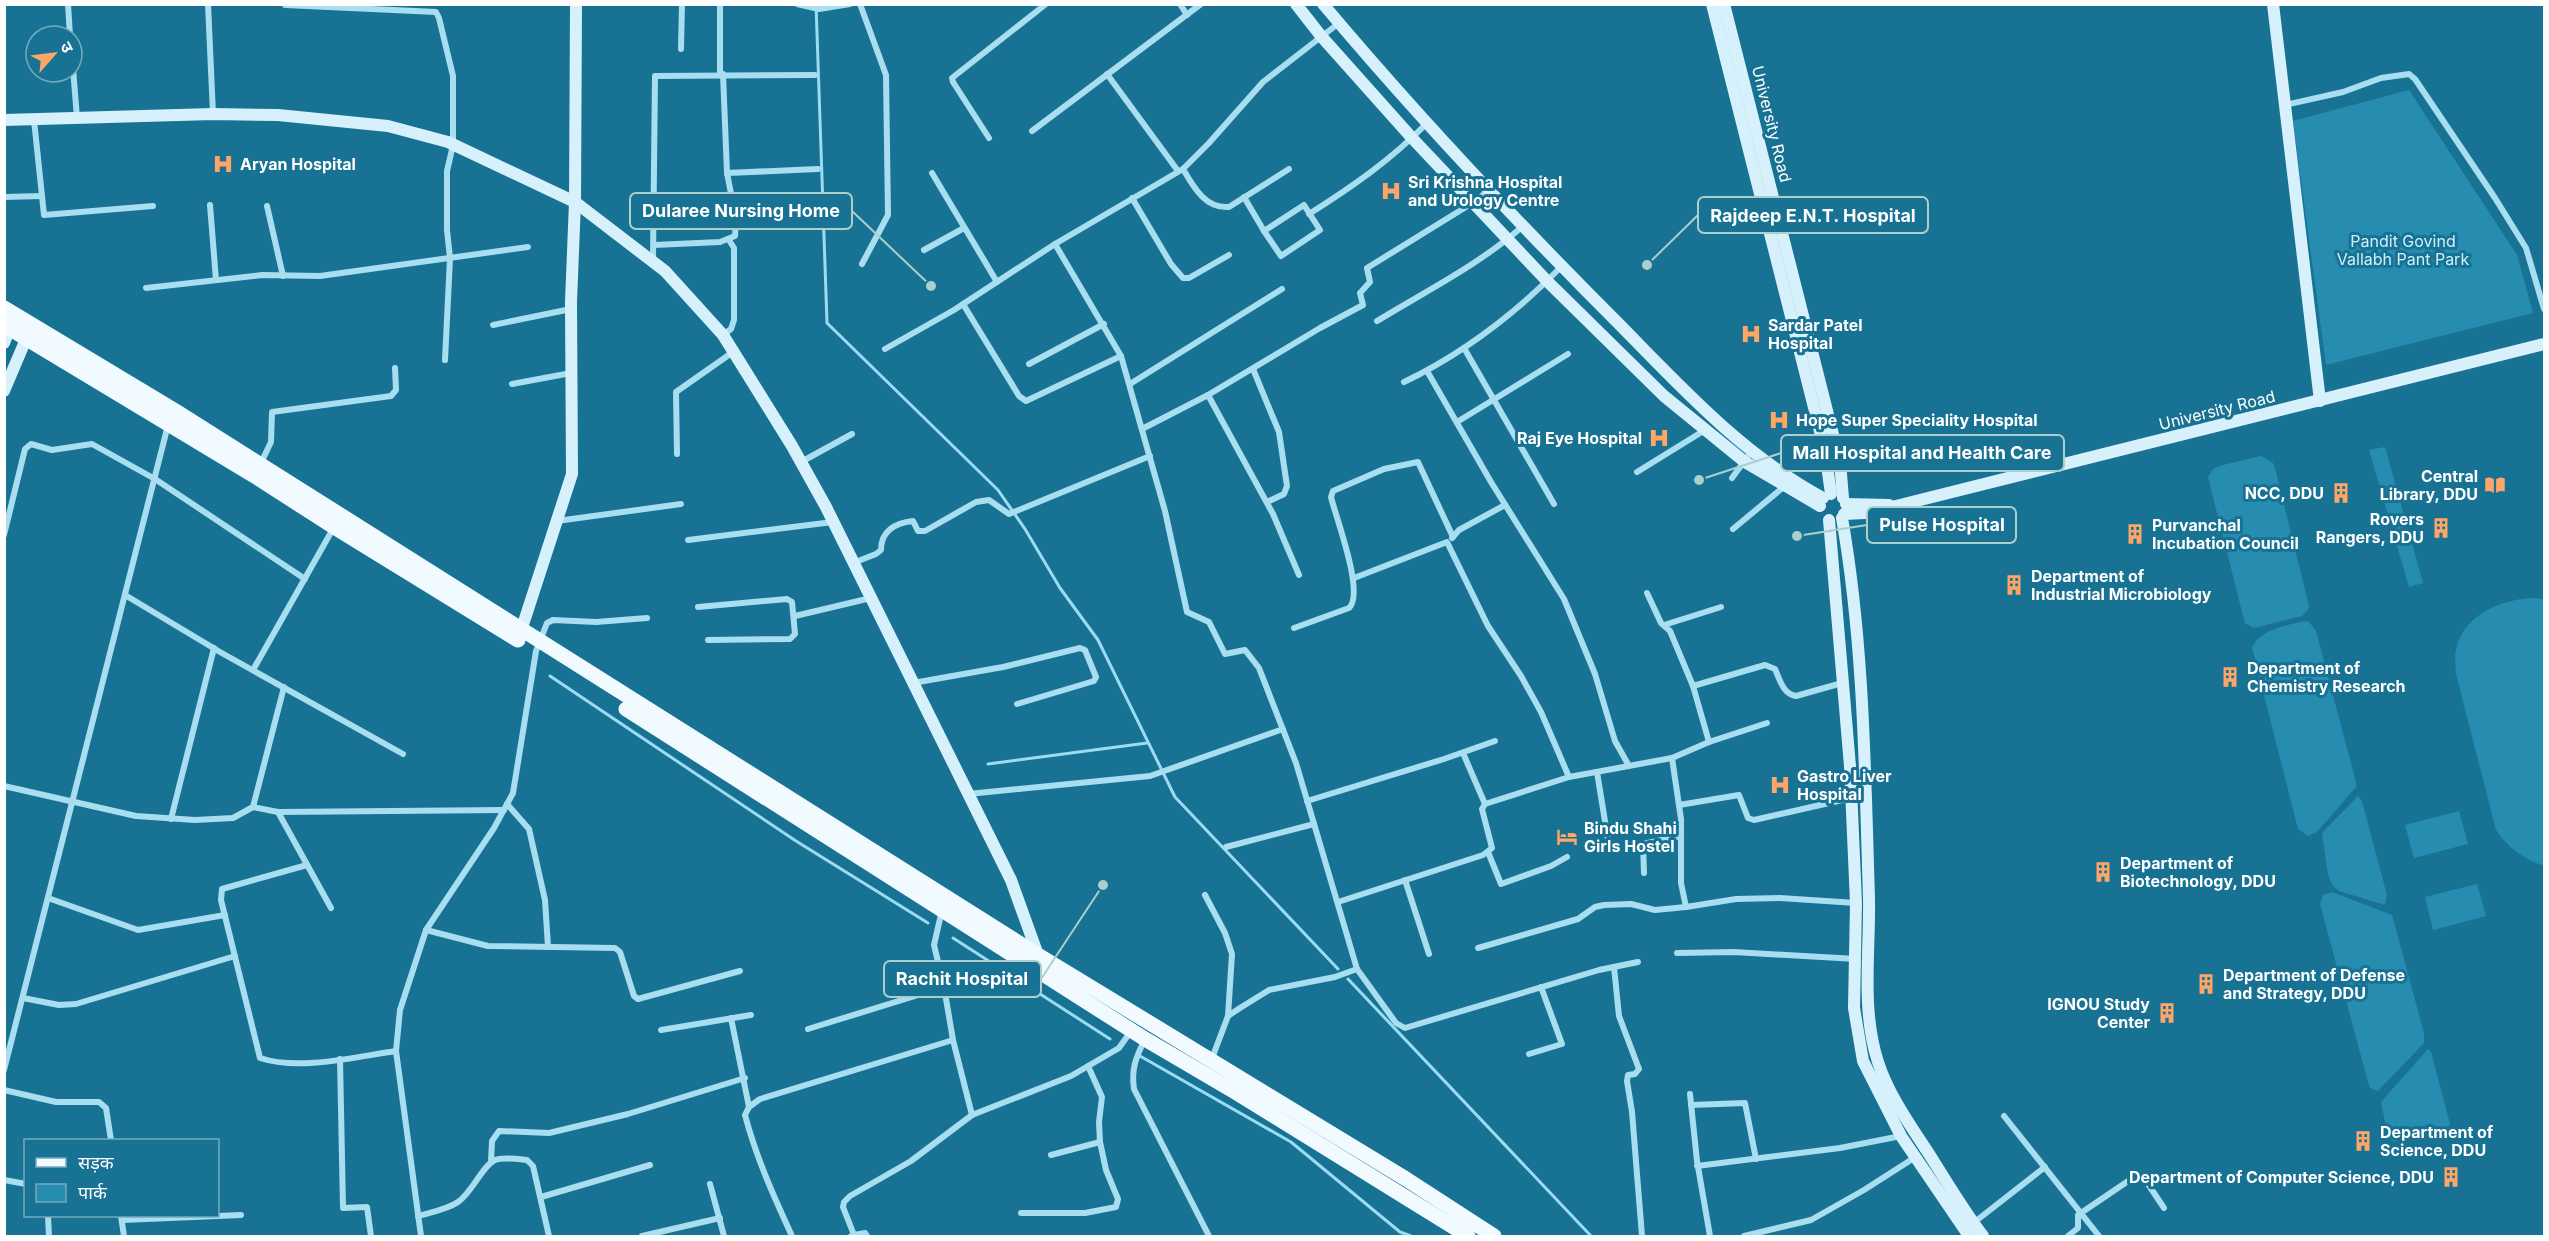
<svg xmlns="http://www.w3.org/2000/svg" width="2549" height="1241" viewBox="0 0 2549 1241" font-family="Inter,'Noto Sans Devanagari',sans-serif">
<rect width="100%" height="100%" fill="#187293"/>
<g fill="#278db0">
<polygon points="2409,90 2517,255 2533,313 2326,365 2293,121"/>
<polygon points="2385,447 2423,583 2409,587 2369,450"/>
<polygon points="2261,456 2273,463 2275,468 2309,606 2308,610 2302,616 2254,628 2245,623 2243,616 2208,477 2213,469 2219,466"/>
<path d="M2533,598L2544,599V866C2524,859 2508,848 2496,830L2456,674C2456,666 2454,658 2456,650C2463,615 2501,599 2533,598Z"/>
<path d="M2304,621L2309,622L2316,631L2356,782V787L2317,832L2308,836L2298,829L2252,648C2260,629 2286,626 2304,621Z"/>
<polygon points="2358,796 2362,801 2387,895 2385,905 2339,891 2333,886 2328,875 2322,833"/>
<polygon points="2459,811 2468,844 2414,858 2405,825"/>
<polygon points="2477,884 2486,916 2433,930 2425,897"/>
<polygon points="2332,892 2392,915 2424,1033 2424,1043 2378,1091 2370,1088 2368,1082 2320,904 2323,895"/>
<polygon points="2428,1049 2431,1052 2450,1124 2446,1129 2394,1142 2388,1136 2381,1102"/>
</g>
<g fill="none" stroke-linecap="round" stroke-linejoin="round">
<g stroke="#9addf3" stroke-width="3">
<polyline points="816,4 827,323 998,490 1025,529 1060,588 1098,640 1175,797 1338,969"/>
<polyline points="550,676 796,841 928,923"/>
<polyline points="988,764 1147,743"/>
<polyline points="953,938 1110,1039"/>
<polyline points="1348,979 1591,1236"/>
<polyline points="1140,1056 1291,1142 1400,1232 1411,1236"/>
</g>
<g stroke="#a8def0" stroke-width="6">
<polyline points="68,4 70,36"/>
<polyline points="208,4 213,114"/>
<polyline points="797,4 819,9 850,4"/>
<polyline points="860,4 886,75 888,215 862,264"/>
<polyline points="1180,4 1187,15"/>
<polyline points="285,5 436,12 439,18 453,76 453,145 447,171 447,230 450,258 445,360"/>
<polyline points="681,49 682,4"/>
<polyline points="72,56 77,118"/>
<polyline points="720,74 720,4"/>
<polyline points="1107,74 1178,171"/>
<polyline points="2285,105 2343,92 2381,78 2409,74 2415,79 2495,198 2526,248 2544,309"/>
<polyline points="34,120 44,215 153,206"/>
<polyline points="1032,131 1201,4"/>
<polyline points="989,138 953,82 952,78 1046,4"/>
<path d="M1183,169C1193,186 1205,209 1229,207L1289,169"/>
<polyline points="727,173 818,169"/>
<polyline points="932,173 997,282"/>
<polyline points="4,197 42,196"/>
<polyline points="1244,197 1264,231"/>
<polyline points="1132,198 1171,264 1183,278 1189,278 1229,255"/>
<polyline points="210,205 216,280"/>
<polygon points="1304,205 1320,230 1281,256 1264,231"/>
<polyline points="267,206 283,276"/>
<path d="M1309,214C1352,187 1392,159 1427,123"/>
<polyline points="1055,244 1121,356 1165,511 1187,612 1209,622 1225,654 1245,650 1259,668 1296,763 1357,969 1335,977 1269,990 1240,1008 1228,1016 1211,1061"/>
<polyline points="654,245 720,242 735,236 736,219 727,173 723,74"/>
<polyline points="924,250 964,228"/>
<polyline points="653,261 655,76 815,75"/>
<polyline points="146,288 262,275 320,276 528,247"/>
<polyline points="963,304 1019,396 1026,401 1121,356"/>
<path d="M1377,321C1426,291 1480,264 1523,226"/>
<polyline points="493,325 571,309"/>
<polyline points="723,335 731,329 734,320 734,248 729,240"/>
<polyline points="1464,348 1554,504"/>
<polyline points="885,349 954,310 1055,244 1183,169 1209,143 1263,82 1339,23"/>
<polyline points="1029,364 1104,324"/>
<polyline points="1253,369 1279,432 1287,486 1284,494 1267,502"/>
<polyline points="1427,371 1491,482 1564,599 1595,674 1615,741 1629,766"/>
<path d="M1404,382C1464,353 1516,313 1562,266"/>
<polyline points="512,384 571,373"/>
<polyline points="1130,384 1282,289"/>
<polyline points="1208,395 1273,514 1299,575"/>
<polyline points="1457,422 1568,354"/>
<polyline points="1142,429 1208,395 1320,328 1363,305 1360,293 1370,282 1367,268 1474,202 1489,190"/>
<polyline points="677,454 676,392 733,352"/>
<polyline points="801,462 852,434"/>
<polyline points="260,465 271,442 272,412 391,396 396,390 395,368"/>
<polyline points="1637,472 1705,430"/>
<polyline points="1732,478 1751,452"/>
<polyline points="557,521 681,504"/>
<polyline points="1733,529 1786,485"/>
<polyline points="4,535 25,449 31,444 52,450 92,444 155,479 305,579"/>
<polyline points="1452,538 1459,530 1505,505"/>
<polyline points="688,540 833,522"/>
<path d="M853,563L876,554L881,550C881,531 895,523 913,521L918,531H925L976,502L989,500L1009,514L1150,456"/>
<polyline points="1354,578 1447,542 1488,626 1521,676 1541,712 1569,777"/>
<polyline points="1647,593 1661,623 1670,631 1693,686 1709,742"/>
<polyline points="125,595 220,652 403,754"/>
<polyline points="698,607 787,599 792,602 795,634 790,639 708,640"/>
<polyline points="795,616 871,598"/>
<polyline points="1664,625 1721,607"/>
<path d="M1294,628L1349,608C1365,593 1336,518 1331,497L1333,491L1384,469L1418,462L1453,537"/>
<polyline points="253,670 334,527"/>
<polyline points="913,683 1003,667 1080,648 1085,650 1096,677 1094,681 1017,704"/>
<path d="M1693,686L1765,665L1775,669C1780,680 1783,694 1796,696L1842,683"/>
<polyline points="1672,758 1681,819 1681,883 1686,907 1736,899 1780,898 1856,903"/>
<polyline points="1597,772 1608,840"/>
<polyline points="4,786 136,816 195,820 233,818 253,807 284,687"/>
<polyline points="968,794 1150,776 1283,729"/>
<polyline points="1307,801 1444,759 1495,741"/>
<polyline points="507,804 529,829 545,900 548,947"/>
<polyline points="1485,804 1569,777 1672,758 1709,742 1767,723"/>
<polyline points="1679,805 1739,795 1748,818 1754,820 1851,798"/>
<polyline points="253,807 278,812 504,810"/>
<polyline points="278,812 331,908"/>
<polyline points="171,819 214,648"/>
<polyline points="1226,847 1314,824"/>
<polyline points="1488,852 1501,884 1551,866 1567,857"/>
<path d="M307,865L222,889L221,900L260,1058C299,1071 355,1057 396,1051"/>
<polyline points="1644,873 1643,844 1681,836"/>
<polyline points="1405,880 1429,954"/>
<polyline points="1205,895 1225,933 1232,954 1228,1016"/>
<polyline points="48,898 138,930 225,915"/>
<polyline points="1338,902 1483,855 1492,848 1482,809 1485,804 1463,753"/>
<polyline points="426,930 488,946 615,948 620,952 634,996 638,999 740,971"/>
<polyline points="1478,948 1578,919 1595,907 1604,905 1631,904 1655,910 1686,907"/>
<polyline points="1677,953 1734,952 1856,959"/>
<polyline points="1614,967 1619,1016 1639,1069 1635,1074 1628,1075 1627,1081 1632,1112 1642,1236"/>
<polyline points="1357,969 1396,1023 1405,1028 1599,970 1638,962"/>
<polyline points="944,987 953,1040 972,1115"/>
<polyline points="23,998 59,1005 76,1004 235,956"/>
<polyline points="731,1018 749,1107"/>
<polyline points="808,1029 944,987 934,945 942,910"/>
<polyline points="661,1030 751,1015"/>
<path d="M1145,1039C1136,1057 1131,1069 1134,1089L1209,1236"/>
<polyline points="1529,1054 1562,1044 1541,987"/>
<polyline points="340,1059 343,1208 367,1207 371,1236"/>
<polyline points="4,1070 168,425"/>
<polyline points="4,1090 56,1102 99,1102 106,1108 111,1140"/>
<polyline points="1690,1094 1697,1161 1710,1236"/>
<polyline points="1691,1105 1745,1103 1756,1159"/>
<polyline points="2004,1116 2099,1236"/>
<polyline points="1051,1155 1100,1142"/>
<polyline points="491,1162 492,1141 499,1131 549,1133 628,1114 745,1078"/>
<polyline points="1697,1166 1840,1148 1901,1136"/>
<polyline points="4,1180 26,1184"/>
<polyline points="710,1184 724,1236"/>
<polyline points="541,1197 650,1165"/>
<polyline points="1021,1213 1085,1213 1116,1207 1118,1199 1106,1170 1100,1142 1099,1122 1102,1097 1088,1066"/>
<polyline points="48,1216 49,1236"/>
<polyline points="121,1216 124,1236"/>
<path d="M418,1216C431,1212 446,1210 458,1202C472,1193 482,1166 495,1160C503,1157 518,1159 527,1160L533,1166L549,1236"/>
<polyline points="122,1220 241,1215"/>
<polyline points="1972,1224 2045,1167"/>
<polyline points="854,1235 865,1233 867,1236"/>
<polyline points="421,1236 396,1051 400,1010 426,930 494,828 513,793 536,651 547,623 553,620 596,622 647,618"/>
<polyline points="642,1236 720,1218"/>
<path d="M792,1236C774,1197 756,1157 745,1115L749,1107L760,1099L953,1040"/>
<polyline points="851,1236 854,1235 843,1207 844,1202 850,1196 911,1161 972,1115 1071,1076 1119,1048 1131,1031"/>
<polyline points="1744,1236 1811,1220 1864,1190 1914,1158"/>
<polyline points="2068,1236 2078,1228 2078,1215 2137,1175 2144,1178 2164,1208"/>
</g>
<g stroke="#d6f1fb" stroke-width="12">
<polyline points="1296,4 1321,36 1412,138 1547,281 1664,396 1745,462 1820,506"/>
<path d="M1323,4C1417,116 1517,222 1620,325C1683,389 1743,455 1823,498"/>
<polyline points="1712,4 1825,451 1831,494"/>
<polyline points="1724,4 1840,462 1843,498"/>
<polyline points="2273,4 2320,401"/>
<polyline points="4,120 213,114 278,115 388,126 448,142 575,202 665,271 723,335 792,446 826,507 1011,880 1038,955 1036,958"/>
<polyline points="4,343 12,322"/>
<polyline points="4,391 29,332"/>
<polyline points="1846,504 1889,505"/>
<polyline points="1844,514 1886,512 1896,506 2544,344"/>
<path d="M1842,518C1864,643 1865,772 1869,899C1870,952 1861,1010 1878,1062C1889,1096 1911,1126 1931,1157C1948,1184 1964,1211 1983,1236"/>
<polyline points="1829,520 1850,766 1856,903 1854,1008 1863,1061 1901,1136 1969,1236"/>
<polyline points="519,637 572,474 571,302 575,202 576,4"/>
</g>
<g stroke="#f1faff" stroke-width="15">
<polyline points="4,308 177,412 1038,955 1406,1179 1494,1236"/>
<polyline points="4,325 253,475 334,527 518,640"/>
<polyline points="626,709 1145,1039 1237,1093 1468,1236"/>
</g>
</g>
<defs>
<g id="hospital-bare" transform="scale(1.62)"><path d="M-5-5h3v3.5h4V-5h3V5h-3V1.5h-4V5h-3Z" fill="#ffa667" stroke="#187293" stroke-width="2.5" paint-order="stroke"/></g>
<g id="library-bare" transform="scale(1.62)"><path d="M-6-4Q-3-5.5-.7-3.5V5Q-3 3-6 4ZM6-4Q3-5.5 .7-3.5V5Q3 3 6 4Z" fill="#ffa667" stroke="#187293" stroke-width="2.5" paint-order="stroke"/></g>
<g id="building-bare" transform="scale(1.62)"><path d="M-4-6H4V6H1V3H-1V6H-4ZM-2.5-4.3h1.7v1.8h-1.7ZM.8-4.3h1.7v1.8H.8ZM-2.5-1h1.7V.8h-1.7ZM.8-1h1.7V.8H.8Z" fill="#ffa667" stroke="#187293" stroke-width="2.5" paint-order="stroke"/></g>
<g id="hotel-bare" transform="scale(1.62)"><path d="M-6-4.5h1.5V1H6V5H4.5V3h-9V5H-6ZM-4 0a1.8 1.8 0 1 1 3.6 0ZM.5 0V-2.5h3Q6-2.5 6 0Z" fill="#ffa667" stroke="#187293" stroke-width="2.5" paint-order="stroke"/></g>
</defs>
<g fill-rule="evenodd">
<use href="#hospital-bare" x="223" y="164"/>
<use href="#hospital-bare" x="1391" y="191"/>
<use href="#hospital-bare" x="1751" y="334"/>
<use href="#hospital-bare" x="1779" y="420"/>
<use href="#hospital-bare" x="1659" y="438"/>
<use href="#library-bare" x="2495" y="485"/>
<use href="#building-bare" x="2341" y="493"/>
<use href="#building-bare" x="2441" y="528"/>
<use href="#building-bare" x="2135" y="534"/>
<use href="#building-bare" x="2014" y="585"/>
<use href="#building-bare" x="2230" y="677"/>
<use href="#hospital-bare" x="1780" y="785"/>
<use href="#hotel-bare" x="1567" y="837"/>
<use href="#building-bare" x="2103" y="872"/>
<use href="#building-bare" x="2206" y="984"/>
<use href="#building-bare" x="2167" y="1013"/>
<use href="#building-bare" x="2363" y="1141"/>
<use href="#building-bare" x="2451" y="1177"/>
</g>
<g text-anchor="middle" stroke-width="6" stroke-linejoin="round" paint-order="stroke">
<g font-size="16" fill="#fff" stroke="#187293">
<text transform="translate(1772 124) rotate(76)" y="6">University Road</text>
<text transform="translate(2217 410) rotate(-14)" y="6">University Road</text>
</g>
<g font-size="16" font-weight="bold" fill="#fff" stroke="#187293" text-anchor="start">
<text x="240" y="170">Aryan Hospital</text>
<text x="1408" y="188">Sri Krishna Hospital<tspan x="1408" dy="18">and Urology Centre</tspan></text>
<text x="1768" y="331">Sardar Patel<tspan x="1768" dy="18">Hospital</tspan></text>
<text x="1796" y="426">Hope Super Speciality Hospital</text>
<text x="1642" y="444" text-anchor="end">Raj Eye Hospital</text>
<text x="2478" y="482" text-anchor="end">Central<tspan x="2478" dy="18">Library, DDU</tspan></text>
<text x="2324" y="499" text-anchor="end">NCC, DDU</text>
<text x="2424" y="525" text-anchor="end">Rovers<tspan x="2424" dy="18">Rangers, DDU</tspan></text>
<text x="2152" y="531">Purvanchal<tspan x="2152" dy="18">Incubation Council</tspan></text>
<text x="2031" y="582">Department of<tspan x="2031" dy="18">Industrial Microbiology</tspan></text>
<text x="2247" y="674">Department of<tspan x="2247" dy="18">Chemistry Research</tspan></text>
<text x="1797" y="782">Gastro Liver<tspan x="1797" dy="18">Hospital</tspan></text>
<text x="1584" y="834">Bindu Shahi<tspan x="1584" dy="18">Girls Hostel</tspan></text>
<text x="2120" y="869">Department of<tspan x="2120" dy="18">Biotechnology, DDU</tspan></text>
<text x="2223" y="981">Department of Defense<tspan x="2223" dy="18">and Strategy, DDU</tspan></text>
<text x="2150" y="1010" text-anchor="end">IGNOU Study<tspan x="2150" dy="18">Center</tspan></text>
<text x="2380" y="1138">Department of<tspan x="2380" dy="18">Science, DDU</tspan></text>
<text x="2434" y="1183" text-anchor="end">Department of Computer Science, DDU</text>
</g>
<g font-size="16" fill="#cef0fb" stroke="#187293">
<text x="2403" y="247">Pandit Govind<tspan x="2403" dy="18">Vallabh Pant Park</tspan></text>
</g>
</g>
<path fill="none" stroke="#abcfcc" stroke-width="2" d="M931 286L852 211M1647 265L1698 215M1699 480L1781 453M1797 536L1867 525M1103 885L1041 979"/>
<g fill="#abcfcc" stroke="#187293" stroke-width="2">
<circle cx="931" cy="286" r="6"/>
<circle cx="1647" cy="265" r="6"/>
<circle cx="1699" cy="480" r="6"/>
<circle cx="1797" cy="536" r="6"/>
<circle cx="1103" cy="885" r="6"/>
</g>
<g fill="#187293" stroke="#abcfcc" stroke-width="2">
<rect x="630" y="193" width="222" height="36" rx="6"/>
<rect x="1698" y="197" width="230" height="36" rx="6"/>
<rect x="1781" y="435" width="283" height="36" rx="6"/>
<rect x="1867" y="507" width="149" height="36" rx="6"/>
<rect x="884" y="961" width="157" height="36" rx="6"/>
</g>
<g font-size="18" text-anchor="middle" font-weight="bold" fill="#fff">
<text x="741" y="217">Dularee Nursing Home</text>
<text x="1813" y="222">Rajdeep E.N.T. Hospital</text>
<text x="1922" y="459">Mall Hospital and Health Care</text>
<text x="1942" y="531">Pulse Hospital</text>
<text x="962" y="985">Rachit Hospital</text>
</g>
<rect width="2549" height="1241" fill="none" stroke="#ffffff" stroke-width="12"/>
<rect x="24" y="1139" width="195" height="78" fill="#187293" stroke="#74aabe" stroke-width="1.5"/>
<rect x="36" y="1158" width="30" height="9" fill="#f1faff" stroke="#74aabe" stroke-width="1.5"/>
<text x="78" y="1169" font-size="18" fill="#ffffff">सड़क</text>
<rect x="36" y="1184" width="30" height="18" fill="#278db0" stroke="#74aabe" stroke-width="1.5"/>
<text x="78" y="1199" font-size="18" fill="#ffffff">पार्क</text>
<g transform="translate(54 54) rotate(62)"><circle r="28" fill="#187293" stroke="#74aabe" stroke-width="1.5"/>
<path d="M0-4.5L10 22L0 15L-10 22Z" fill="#ffa667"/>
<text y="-9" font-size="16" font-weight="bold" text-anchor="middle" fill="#ffffff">उ</text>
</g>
</svg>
